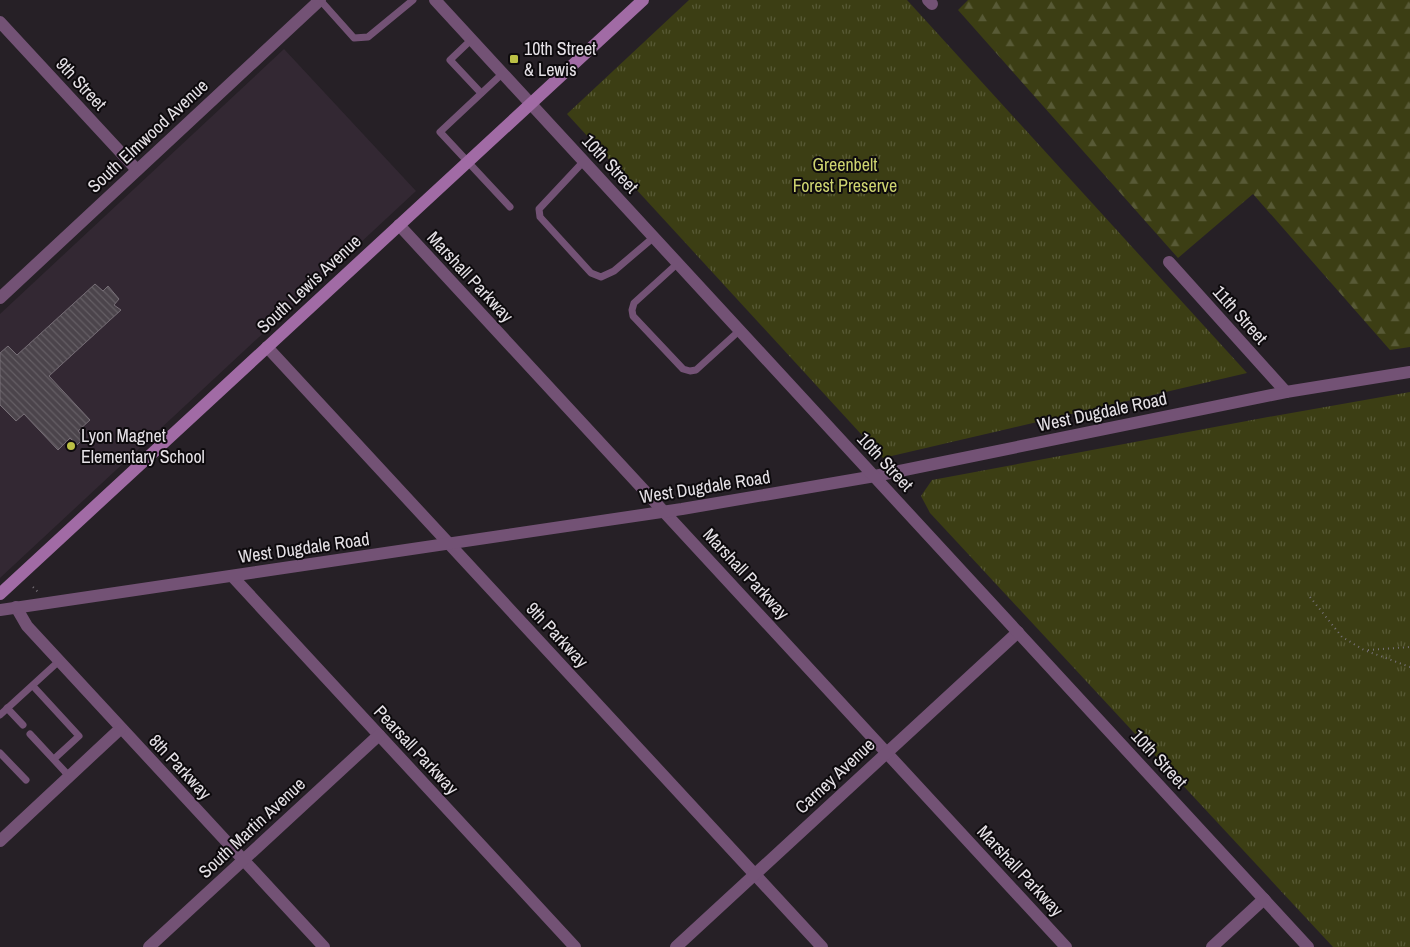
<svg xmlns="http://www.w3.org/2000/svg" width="1410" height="947" viewBox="0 0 1410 947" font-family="'Archivo Narrow',sans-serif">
<defs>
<pattern id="grass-tufts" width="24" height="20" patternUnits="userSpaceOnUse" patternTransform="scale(1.25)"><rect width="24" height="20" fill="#3c3e14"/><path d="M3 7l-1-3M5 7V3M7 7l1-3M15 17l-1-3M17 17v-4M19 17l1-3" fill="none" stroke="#585a36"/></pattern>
<pattern id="forest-firs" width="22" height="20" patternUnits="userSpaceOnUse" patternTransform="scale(1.25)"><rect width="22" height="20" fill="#3c3e14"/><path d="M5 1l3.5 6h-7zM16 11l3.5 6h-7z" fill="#585a36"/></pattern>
<pattern id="building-back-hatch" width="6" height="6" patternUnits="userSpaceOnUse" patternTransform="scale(1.25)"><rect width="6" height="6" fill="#4b444b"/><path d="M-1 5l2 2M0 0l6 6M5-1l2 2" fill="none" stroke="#655f65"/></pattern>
</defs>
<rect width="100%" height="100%" fill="#262026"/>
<polygon fill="#332833" points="284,49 416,191 0,578 0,314"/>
<g fill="url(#grass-tufts)">
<polygon points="689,0 907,0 1247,373 883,458 567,114"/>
<polygon points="1410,392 1410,947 1333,947 930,513 921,496 932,480 1268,417"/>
</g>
<polygon fill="url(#forest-firs)" points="968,0 1410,0 1410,347 1390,350 1253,194 1178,258 958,10"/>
<polygon fill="url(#building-back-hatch)" stroke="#766e76" points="95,284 103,291 108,286 119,299 114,305 121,310 49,376 90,420 78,431 84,438 77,445 70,438 58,450 24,414 16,421 0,405 0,353 8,346 17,355"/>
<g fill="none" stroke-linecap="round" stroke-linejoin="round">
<g stroke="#777278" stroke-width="2" stroke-dasharray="1 4" stroke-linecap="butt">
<polyline points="33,587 38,592"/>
<polyline points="1310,597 1342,637 1364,650 1410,667"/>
<polyline points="1368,650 1410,647"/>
</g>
<g stroke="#735275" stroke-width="7">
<polyline points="320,0 354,38 368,37 413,0"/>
<polyline points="472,39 450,60 481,93"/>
<polyline points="503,73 440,132 510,207"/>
<polyline points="584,161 539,209 540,217 591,273 601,277 614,271 654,237"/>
<polyline points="678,263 634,303 632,310 633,316 683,369 690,371 696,370 740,330"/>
<polyline points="33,686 79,736 54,759"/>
<polyline points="7,708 23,725"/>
<polyline points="0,715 59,661"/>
<polyline points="30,734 69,776"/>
<polyline points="0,753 26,780"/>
</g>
<g stroke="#735275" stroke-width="12">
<polyline points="928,0 932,4"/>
<polyline points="0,22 137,170"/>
<polyline points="399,225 1066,947"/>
<polyline points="1169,262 1286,392"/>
<polyline points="0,298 320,0"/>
<polyline points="267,347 822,947"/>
<polyline points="232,576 575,947"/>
<polyline points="16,607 27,626 324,947"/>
<polyline points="0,610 682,509 875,476 1286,392 1410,372"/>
<polyline points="0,841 120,729"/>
<polyline points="149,947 379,735"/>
<polyline points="676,947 1018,632"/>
<polyline points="1212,947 1264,899"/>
</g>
<polyline stroke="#735275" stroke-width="12" points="435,0 1308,947"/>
<polyline stroke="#a16ba5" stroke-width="12" points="0,594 643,0"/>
</g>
<g fill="#bbc045" stroke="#0d0a0d" stroke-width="2">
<rect x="509" y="54" width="10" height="10" rx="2.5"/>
<circle cx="71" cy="446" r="5"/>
</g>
<g text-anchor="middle" stroke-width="4" stroke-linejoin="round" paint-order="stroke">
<g font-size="18" fill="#e5e1e6" stroke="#0d0a0d" text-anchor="start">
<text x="524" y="55">10th Street<tspan x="524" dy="21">&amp; Lewis</tspan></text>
<text x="81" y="442">Lyon Magnet<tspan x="81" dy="21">Elementary School</tspan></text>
</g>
<g font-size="18" fill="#e5e1e6" stroke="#0d0a0d">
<text transform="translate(81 84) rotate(47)" y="6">9th Street</text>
<text transform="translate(148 136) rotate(-43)" y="6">South Elmwood Avenue</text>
<text transform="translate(610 164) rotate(47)" y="6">10th Street</text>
<text transform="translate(470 277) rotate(47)" y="6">Marshall Parkway</text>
<text transform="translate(309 284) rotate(-43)" y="6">South Lewis Avenue</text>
<text transform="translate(1240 315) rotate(48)" y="6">11th Street</text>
<text transform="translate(1102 412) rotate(-12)" y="6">West Dugdale Road</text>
<text transform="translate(885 462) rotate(47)" y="6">10th Street</text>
<text transform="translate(705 487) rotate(-9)" y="6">West Dugdale Road</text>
<text transform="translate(304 548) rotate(-8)" y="6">West Dugdale Road</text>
<text transform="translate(746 574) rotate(47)" y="6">Marshall Parkway</text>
<text transform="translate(557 635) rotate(47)" y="6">9th Parkway</text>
<text transform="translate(416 750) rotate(47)" y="6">Pearsall Parkway</text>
<text transform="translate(1159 759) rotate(47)" y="6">10th Street</text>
<text transform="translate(180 767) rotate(47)" y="6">8th Parkway</text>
<text transform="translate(835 776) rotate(-43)" y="6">Carney Avenue</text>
<text transform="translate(252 828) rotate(-43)" y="6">South Martin Avenue</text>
<text transform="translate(1020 871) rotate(47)" y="6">Marshall Parkway</text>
</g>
<g font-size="18" fill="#ced470" stroke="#0d0a0d">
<text x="845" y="171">Greenbelt<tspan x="845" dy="21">Forest Preserve</tspan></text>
</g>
</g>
</svg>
